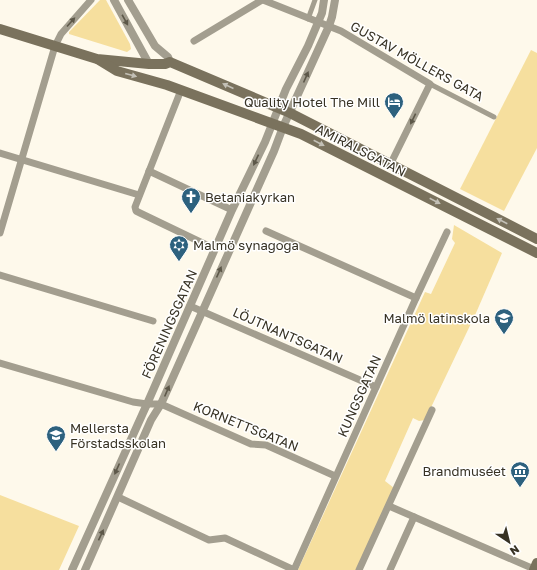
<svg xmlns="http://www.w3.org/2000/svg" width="537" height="570" viewBox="0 0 537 570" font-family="'Golos Text',sans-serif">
<rect width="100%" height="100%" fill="#fef9eb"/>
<g fill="#f6df9e">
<polygon points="100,0 106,0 130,44 131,49 127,52 69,34 69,32"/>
<polygon points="531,50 537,53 537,148 504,211 460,189"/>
<polygon points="454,225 502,253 476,313 425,420 419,421 413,418 385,481 394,488 357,570 298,570 425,292 431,294 455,243 452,239"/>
<polygon points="0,495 79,526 59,570 0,570"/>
</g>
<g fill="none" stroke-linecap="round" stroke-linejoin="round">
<g stroke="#a39e8f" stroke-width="5">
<polyline points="308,19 315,0"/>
<polyline points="430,84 494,117"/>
</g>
<g stroke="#a39e8f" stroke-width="7">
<polyline points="263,0 341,31 430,84 390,165"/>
<polyline points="194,41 262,0"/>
<polyline points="181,90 135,207 136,211 140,213 215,249"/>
<polyline points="0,153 139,195"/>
<polyline points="149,171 232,210"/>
<polyline points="266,231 416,298"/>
<polyline points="0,233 55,46 61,34 91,0"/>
<polyline points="0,275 153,321"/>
<polyline points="190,306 376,387"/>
<polyline points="0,363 133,402 147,404 161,404 251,444 266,445 335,476"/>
<polyline points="118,497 209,540 225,538 294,570"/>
<polyline points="389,506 534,569"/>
<polyline points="294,570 416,298 447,232"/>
<polyline points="359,570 432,410"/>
<polyline points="390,570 414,517"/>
</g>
<g stroke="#a39e8f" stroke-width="8">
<polyline points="114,0 149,64"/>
<polyline points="128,0 155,46 168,57 170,62"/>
<polyline points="72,570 147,404 232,210 265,142 286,89 308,46 322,13 324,0"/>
<polyline points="85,570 151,420 161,404 274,151 283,127 329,26 332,17 335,0"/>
</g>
<g stroke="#7a725d" stroke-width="10">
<polyline points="0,29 97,59 149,64 165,64 170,62 290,113 537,239"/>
<polyline points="99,60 117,71 167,85 301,134 537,253"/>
<polyline points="534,570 537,563"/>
</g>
</g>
<defs><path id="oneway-solid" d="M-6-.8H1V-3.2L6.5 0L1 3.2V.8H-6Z"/></defs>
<g fill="#5d5849">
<use href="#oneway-solid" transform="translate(125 20) rotate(61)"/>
<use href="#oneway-solid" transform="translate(71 22) rotate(-48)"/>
<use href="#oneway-solid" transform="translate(306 77) rotate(-66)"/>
<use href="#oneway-solid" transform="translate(413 119) rotate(116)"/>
<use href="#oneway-solid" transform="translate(256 160) rotate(115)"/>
<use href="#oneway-solid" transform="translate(219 272) rotate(-66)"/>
<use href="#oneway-solid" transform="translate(167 391) rotate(-67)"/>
<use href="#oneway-solid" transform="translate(117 469) rotate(114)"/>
<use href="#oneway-solid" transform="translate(101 535) rotate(-65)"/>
</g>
<g fill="#c3c0b6">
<use href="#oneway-solid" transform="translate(131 75) rotate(15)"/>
<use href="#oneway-solid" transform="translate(228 86) rotate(-156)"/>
<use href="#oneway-solid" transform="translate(319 143) rotate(27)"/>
<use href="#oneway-solid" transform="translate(435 201) rotate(27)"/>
<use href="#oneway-solid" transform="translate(502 221) rotate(-153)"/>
</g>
<defs>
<g id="hotel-pin" transform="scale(1)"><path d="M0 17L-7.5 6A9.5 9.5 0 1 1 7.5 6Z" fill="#2d617e" stroke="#fff"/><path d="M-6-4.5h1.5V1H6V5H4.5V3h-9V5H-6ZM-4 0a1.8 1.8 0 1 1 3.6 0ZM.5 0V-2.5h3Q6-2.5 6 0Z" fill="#fff"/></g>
<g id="church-pin" transform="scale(1)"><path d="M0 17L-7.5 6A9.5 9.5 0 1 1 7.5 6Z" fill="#2d617e" stroke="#fff"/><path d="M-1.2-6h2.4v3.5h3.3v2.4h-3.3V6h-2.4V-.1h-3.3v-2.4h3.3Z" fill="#fff"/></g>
<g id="synagogue-pin" transform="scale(1)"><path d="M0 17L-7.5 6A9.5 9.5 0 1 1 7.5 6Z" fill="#2d617e" stroke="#fff"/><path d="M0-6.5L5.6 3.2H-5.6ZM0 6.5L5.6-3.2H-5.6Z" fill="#fff"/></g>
<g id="school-pin" transform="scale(1)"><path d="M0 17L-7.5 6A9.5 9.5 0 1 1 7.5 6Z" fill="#2d617e" stroke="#fff"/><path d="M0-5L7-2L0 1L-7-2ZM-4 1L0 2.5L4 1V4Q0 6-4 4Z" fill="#fff"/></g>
<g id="museum-pin" transform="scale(1)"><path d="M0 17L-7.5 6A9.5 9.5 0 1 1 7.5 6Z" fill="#2d617e" stroke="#fff"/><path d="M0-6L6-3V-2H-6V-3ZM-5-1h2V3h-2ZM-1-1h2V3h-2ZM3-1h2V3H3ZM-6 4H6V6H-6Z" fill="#fff"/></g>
</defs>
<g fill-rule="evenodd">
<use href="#hotel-pin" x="394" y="102"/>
<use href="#church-pin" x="191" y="197"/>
<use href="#synagogue-pin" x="179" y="245"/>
<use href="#school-pin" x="504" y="318"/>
<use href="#school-pin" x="56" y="435"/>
<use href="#museum-pin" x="520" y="471"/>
</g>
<g text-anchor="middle" stroke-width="3" stroke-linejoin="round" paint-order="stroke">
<g font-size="13" fill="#373224" stroke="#fff">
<text transform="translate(417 61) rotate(29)" y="5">GUSTAV MÖLLERS GATA</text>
<text transform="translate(361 150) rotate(27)" y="5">AMIRALSGATAN</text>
<text transform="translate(169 324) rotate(-66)" y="5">FÖRENINGSGATAN</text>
<text transform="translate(288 335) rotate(24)" y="5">LÖJTNANTSGATAN</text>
<text transform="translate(359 396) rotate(-66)" y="5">KUNGSGATAN</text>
<text transform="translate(246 426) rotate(22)" y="5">KORNETTSGATAN</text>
</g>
<g font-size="13" fill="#373224" stroke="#fff" text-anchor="end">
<text x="380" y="107">Quality Hotel The Mill</text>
<text x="205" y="202" text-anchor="start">Betaniakyrkan</text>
<text x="193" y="250" text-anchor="start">Malmö synagoga</text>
<text x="490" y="323">Malmö latinskola</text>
<text x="70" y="433" text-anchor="start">Mellersta<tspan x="70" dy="15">Förstadsskolan</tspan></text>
<text x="506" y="476">Brandmuséet</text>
</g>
</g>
<g transform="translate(509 542) rotate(145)" stroke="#ffffff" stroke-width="3" paint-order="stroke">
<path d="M0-3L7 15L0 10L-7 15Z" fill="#373224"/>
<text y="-6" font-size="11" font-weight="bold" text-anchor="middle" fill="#373224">N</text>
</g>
</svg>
